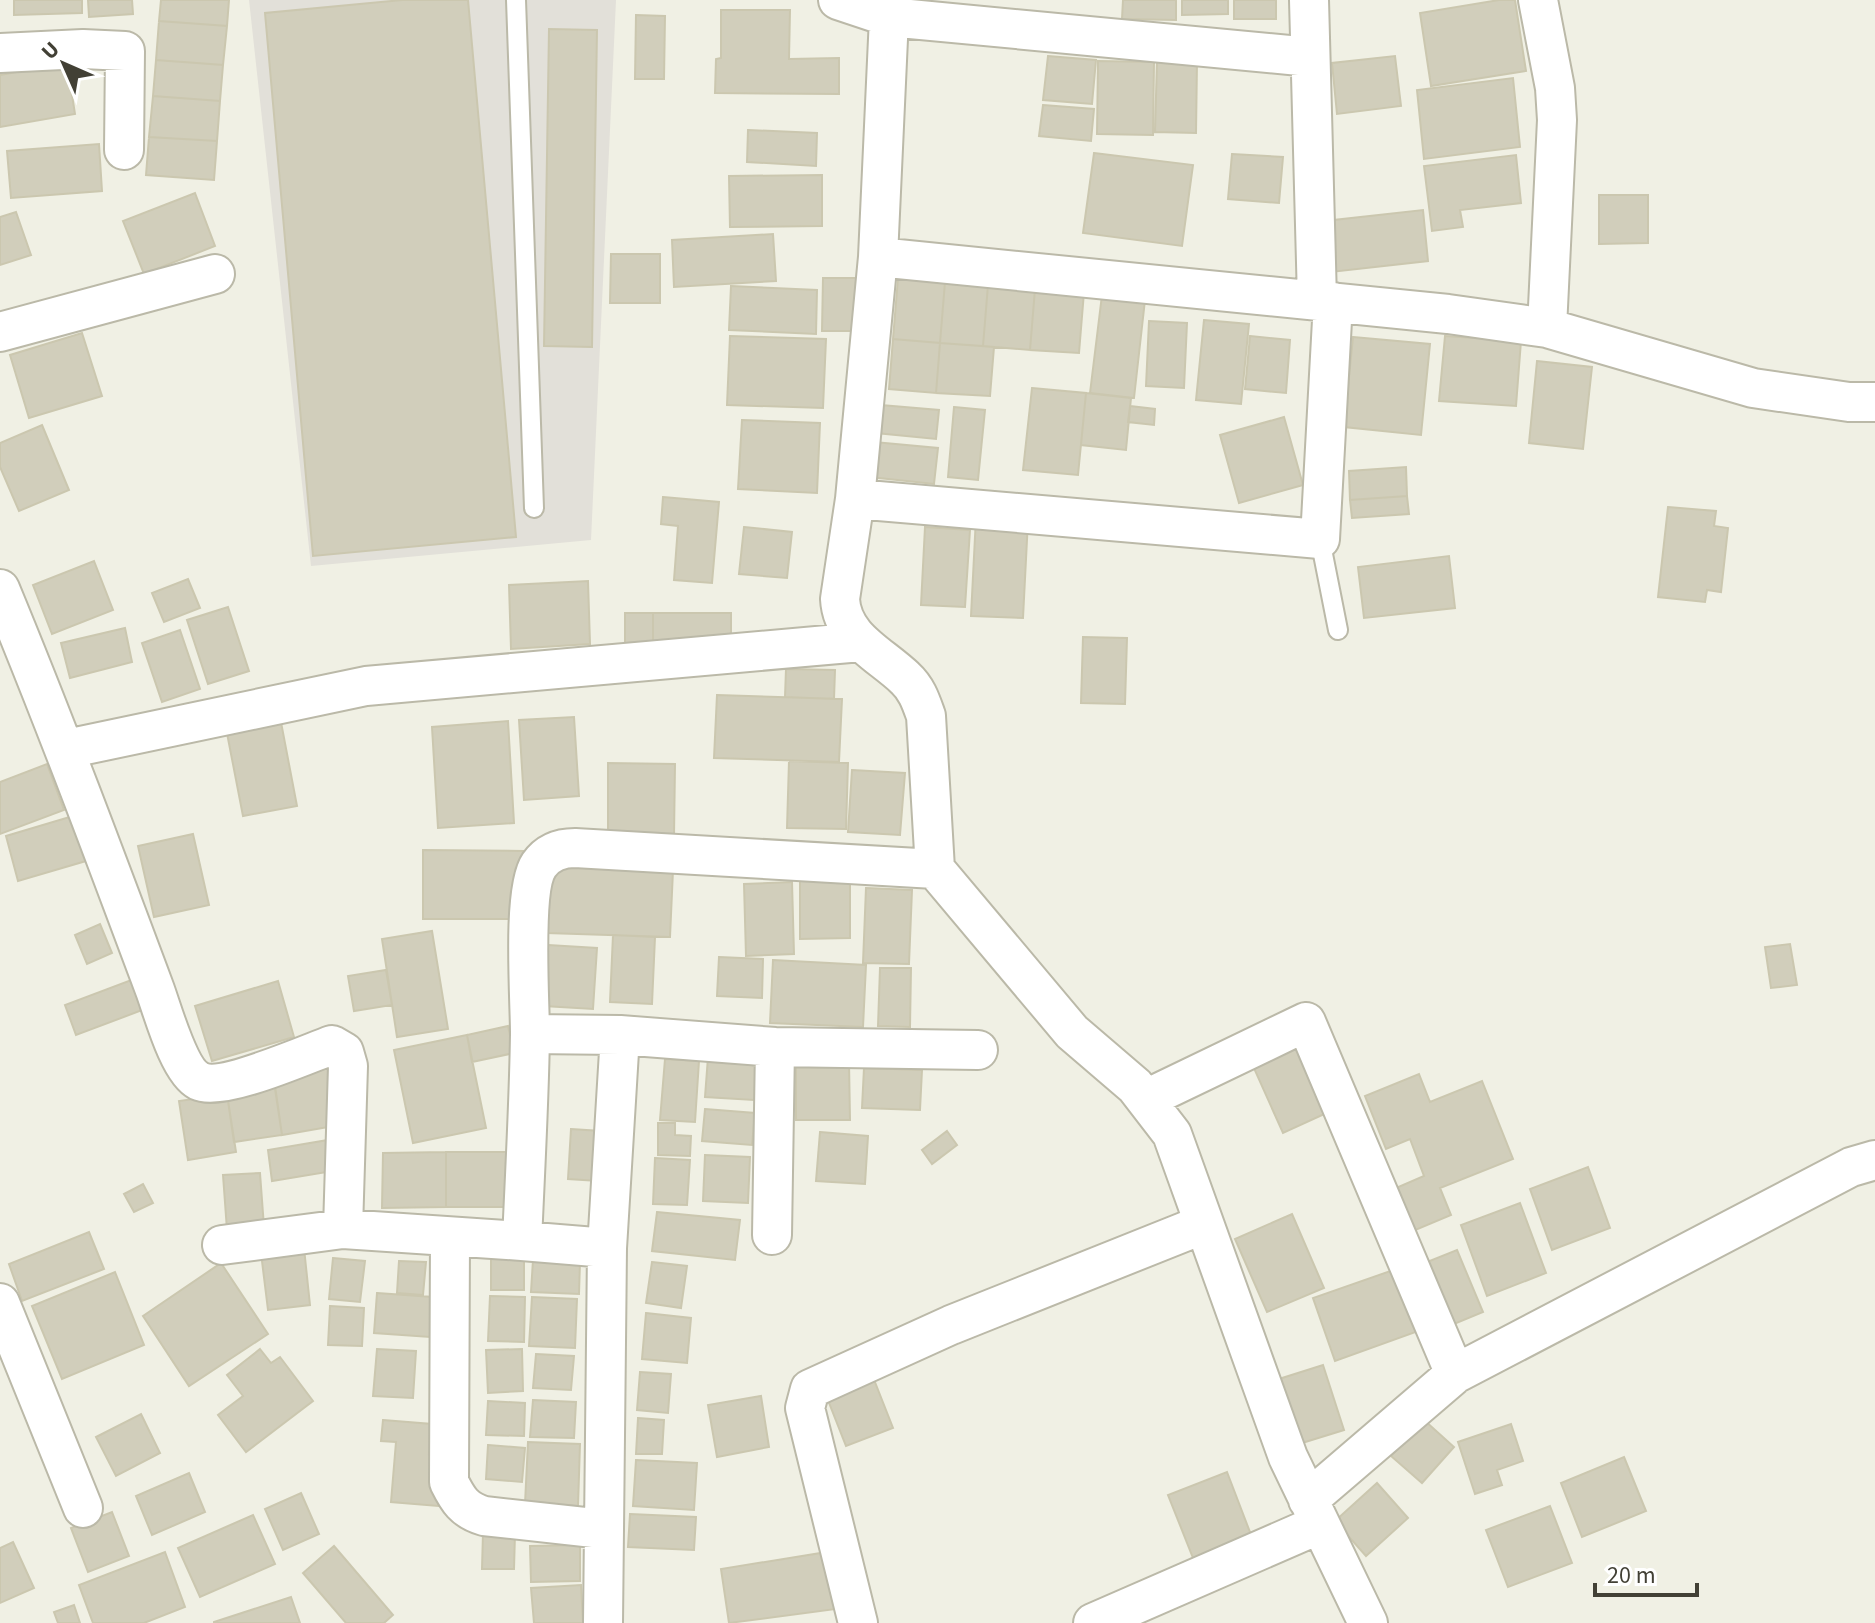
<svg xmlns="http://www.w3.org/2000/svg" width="1875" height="1623" font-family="'Source Sans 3',sans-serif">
<rect width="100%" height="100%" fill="#f0f0e4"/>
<path fill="#e2e0d9" d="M249 0H616L591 540 311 566Z"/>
<path fill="#d1cebb" stroke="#cbc7af" stroke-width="2" d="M14 0H82V13L14 15Z
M88 0H132L133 14 89 17Z
M161 0H229L227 26 159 21Z
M402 0H468L516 537 313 556 265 13Z
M1123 0H1176V20L1122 19Z
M1182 0H1228V14L1182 15Z
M1234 0H1276V19H1234Z
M1499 0H1515L1526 71 1431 86 1420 13Z
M721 10H790L789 59 839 58V94L715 93 716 59 721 58Z
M636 15 665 16 664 79H635Z
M159 21 227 26 223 65 156 60Z
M549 29 597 30 592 347 544 346Z
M1048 56 1096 60 1092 104 1043 100Z
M1395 56 1401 106 1337 114 1332 63Z
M156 60 223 65 220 101 153 96Z
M1157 60 1197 61 1196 133 1155 132Z
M1098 61 1154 62 1153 135 1097 134Z
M67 63 75 114 0 127V75Z
M1513 78 1520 147 1424 159 1417 90Z
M153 96 220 101 217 141 149 137Z
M1043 105 1094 109 1091 141 1039 136Z
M748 130 817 133 816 166 747 162Z
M149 137 217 141 214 180 146 175Z
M99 144 102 191 11 198 7 151Z
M1094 153 1193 165 1182 246 1083 233Z
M1232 154 1283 157 1279 203 1228 199Z
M1516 155 1521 203 1460 210 1463 227 1432 231 1424 166Z
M822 175V226L730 227 729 176Z
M195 193 215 246 144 274 123 221Z
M1599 195H1648V243L1599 244Z
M1423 210 1428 261 1331 272 1325 221Z
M16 212 31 255 0 265V217Z
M773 234 776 281 674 287 672 240Z
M611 254H660V303H610Z
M823 278H861L860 331H822Z
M898 278 945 282 940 343 893 339Z
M945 282 988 285 983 346 940 343Z
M988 285 1035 289 1030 350 983 346Z
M731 286 817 290 816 334 729 330Z
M1035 289 1084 292 1079 353 1030 350Z
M1102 295 1145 300 1134 398 1090 393Z
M1204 320 1249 324 1241 404 1196 400Z
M1149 321 1187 323 1184 388 1146 386Z
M82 333 102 396 29 418 10 355Z
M730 336 826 339 823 408 727 405Z
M1250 336 1290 340 1286 393 1245 389Z
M1445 336 1521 341 1516 406 1439 401Z
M1353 337 1430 344 1421 435 1344 427Z
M893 339 940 343 936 393 889 389Z
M940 343 994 347 990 396 936 393Z
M1537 361 1592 367 1583 449 1529 443Z
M1032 388 1086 393 1078 475 1023 470Z
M1086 393 1131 398 1126 450 1081 445Z
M869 404 939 410 936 439 866 432Z
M1130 406 1155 409 1154 425 1128 422Z
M954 407 985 410 978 480 948 477Z
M1284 417 1303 485 1239 503 1220 435Z
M742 420 820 423 817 493 738 489Z
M42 425 69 490 19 511 0 467V443Z
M874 442 938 448 934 484 870 477Z
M1406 467 1407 496 1350 500 1349 471Z
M1407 496 1409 514 1352 518 1350 500Z
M663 497 719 502 712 583 674 580 678 526 661 524Z
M1668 507 1716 511 1714 526 1728 528 1721 592 1707 590 1705 602 1658 597Z
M976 517 1028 520 1023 618 971 616Z
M744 527 792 532 787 578 739 574Z
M925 527 970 530 965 607 921 605Z
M1449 556 1455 608 1364 618 1358 567Z
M94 561 113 610 52 634 33 585Z
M188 579 200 608 164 622 152 593Z
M588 581 590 644 511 649 509 585Z
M228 607 249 671 208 684 187 620Z
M625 613H653V650L625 651Z
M653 613H731V650H653Z
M125 628 132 662 70 678 61 643Z
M180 630 200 689 162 702 142 643Z
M1083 637 1127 638 1125 704 1081 703Z
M786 669 835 670 834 699 785 697Z
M717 695 842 699 839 762 714 758Z
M280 717 297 806 243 816 226 728Z
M574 717 579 796 524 800 519 720Z
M508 721 514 823 438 828 432 727Z
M789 761 848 763 846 829 787 828Z
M608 763 675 764 674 836H608Z
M47 764 64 810 0 834V782Z
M852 770 905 773 900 835 848 832Z
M73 816 86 861 18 881 6 836Z
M193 834 209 905 154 917 138 846Z
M423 850 523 851 522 919H423Z
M550 865 673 870 670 937 547 933Z
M850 877V938L800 939V878Z
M792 882 794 954 746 956 744 884Z
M866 888 912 890 909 964 863 963Z
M100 924 112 953 87 964 75 935Z
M432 931 448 1029 397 1037 382 939Z
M613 935 655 937 652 1004 610 1002Z
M1790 944 1797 985 1771 988 1765 947Z
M548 945 597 948 593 1009 544 1006Z
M719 957 763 959 762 998 717 996Z
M773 960 866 965 863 1027 770 1023Z
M880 968H911L910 1027 878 1026Z
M386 970 392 1005 354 1011 348 976Z
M134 979 145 1009 76 1035 65 1005Z
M278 981 294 1037 212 1061 195 1006Z
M508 1026 514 1053 472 1062 467 1035Z
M467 1035 486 1128 413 1143 394 1050Z
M1297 1036 1331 1111 1283 1133 1249 1057Z
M708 1057 756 1060 754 1100 705 1097Z
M665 1059 699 1061 695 1122 660 1120Z
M849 1062 850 1120H796V1066Z
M331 1065 340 1125 282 1135 273 1075Z
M864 1068 922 1070 920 1110 862 1108Z
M1419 1074 1430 1102 1482 1081 1513 1159 1440 1188 1451 1215 1413 1231 1396 1188 1424 1176 1410 1139 1386 1149 1365 1096Z
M275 1086 282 1135 234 1142 227 1094Z
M227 1094 236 1152 188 1160 179 1101Z
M705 1109 755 1113 752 1145 702 1141Z
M658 1123H675V1135L691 1136 690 1156 658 1155Z
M571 1129 601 1131 598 1181 568 1179Z
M947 1131 957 1145 932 1164 922 1150Z
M820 1132 868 1136 865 1184 816 1181Z
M328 1140 333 1171 272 1181 268 1150Z
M446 1152H518V1207H446Z
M446 1152V1207L382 1208 383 1153Z
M705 1155 750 1157 748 1203 703 1201Z
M655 1158 690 1160 687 1205 653 1204Z
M1588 1167 1610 1228 1552 1250 1530 1189Z
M260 1173 264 1227 227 1230 223 1175Z
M143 1184 153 1203 134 1212 124 1194Z
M1520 1203 1546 1273 1487 1296 1461 1225Z
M657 1212 740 1220 735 1260 652 1251Z
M1292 1214 1324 1288 1267 1312 1235 1239Z
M89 1232 104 1269 22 1301 9 1264Z
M304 1248 310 1305 268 1310 261 1253Z
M1457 1250 1483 1312 1442 1329 1417 1266Z
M333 1258 365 1261 360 1302 329 1299Z
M491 1258H524V1290H491Z
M533 1260 580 1262 579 1294 531 1292Z
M399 1261 426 1262 423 1295 397 1293Z
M652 1262 687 1266 681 1308 646 1303Z
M221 1263 268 1334 189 1386 143 1316Z
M1402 1267 1424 1329 1335 1361 1313 1298Z
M115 1272 144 1345 62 1379 32 1306Z
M377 1293 433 1297 430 1337 374 1333Z
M490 1296 525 1297 524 1342 488 1341Z
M532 1297 577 1299 575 1348 529 1346Z
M330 1306 364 1308 362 1346 328 1345Z
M646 1313 691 1318 687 1363 642 1359Z
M260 1349 271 1363 280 1357 313 1401 246 1452 218 1415 243 1396 227 1375Z
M377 1349 416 1351 413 1398 373 1396Z
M522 1349 523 1391 488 1393 486 1350Z
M536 1354 574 1356 571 1390 533 1388Z
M1323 1365 1344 1430 1299 1444 1279 1379Z
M640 1372 671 1374 668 1413 637 1410Z
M871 1372 893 1428 846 1446 824 1390Z
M761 1396 769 1447 717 1457 708 1405Z
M533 1400 576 1402 574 1438 530 1437Z
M488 1401 525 1403 524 1436 486 1435Z
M141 1414 160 1453 116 1476 96 1437Z
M638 1418 664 1420 662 1454H636Z
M383 1420 432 1424 429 1454 442 1455 438 1506 391 1502 396 1442 381 1441Z
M1424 1420 1454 1447 1422 1483 1391 1456Z
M1511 1424 1523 1461 1497 1470 1502 1485 1475 1494 1458 1442Z
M528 1442 580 1444 578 1506 525 1504Z
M488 1445 525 1448 522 1482 486 1479Z
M1624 1457 1646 1511 1582 1537 1561 1483Z
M636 1460 697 1463 694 1510 633 1506Z
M1227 1472 1253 1540 1195 1563 1168 1495Z
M189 1473 205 1512 152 1535 136 1496Z
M1377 1483 1408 1518 1366 1556 1335 1521Z
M301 1493 319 1534 283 1550 265 1509Z
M1550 1506 1572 1563 1508 1587 1486 1530Z
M112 1512 129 1556 88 1572 71 1528Z
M630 1514 696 1517 694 1550 628 1547Z
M253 1515 275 1564 200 1597 178 1548Z
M483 1533H515L514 1569H482Z
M13 1542 34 1588 0 1603V1548Z
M580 1545V1581L531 1582 530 1546Z
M334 1546 393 1615 384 1623H346L303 1573Z
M165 1552 185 1607 144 1623H93L79 1585Z
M827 1552 836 1609 729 1623 721 1569Z
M581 1585 583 1623H534L531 1588Z
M291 1597 300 1623H214V1622Z
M74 1605 80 1623H58L54 1612Z"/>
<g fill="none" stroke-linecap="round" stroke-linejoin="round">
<defs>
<path id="lane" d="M516 0 534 508
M1320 539 1338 630"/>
<path id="street" d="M838 0 889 17 878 257 855 499 840 599C842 638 880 654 905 678 917 689 921 702 926 716L935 869 1072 1032 1135 1086 1172 1134 1288 1457 1368 1623
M1309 0 1317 300
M1538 0 1555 88 1557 120 1547 328
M889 17 1310 57
M0 53 83 49 125 51 124 150
M878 257 1448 314 1547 328 1753 388 1849 402H1875
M0 332 215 274
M855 499 1320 539 1333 302
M0 589C55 722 105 856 155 990 163 1012 179 1071 199 1081 222 1092 307 1054 332 1045L344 1052 348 1066 343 1229 522 1241C525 1172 529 1103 530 1034 530 1000 522 889 539 865 548 852 561 848 575 848L935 869
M66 749 366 686 861 642
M530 1034 620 1035 775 1047 978 1050
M1146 1099 1306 1022 1455 1374
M772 1235 775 1047
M450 1237 449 1482C458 1500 464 1510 484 1516L603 1529
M522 1241 607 1248
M222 1245 343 1229
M0 1303 83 1508
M1308 1500 1455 1374 1851 1167 1875 1160
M603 1623 607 1248 620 1035
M858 1623 805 1408 810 1389 951 1325 1204 1224
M1093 1623 1320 1524"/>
</defs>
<use href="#lane" stroke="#bbb9a8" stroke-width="22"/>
<use href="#street" stroke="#bbb9a8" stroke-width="42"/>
<use href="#lane" stroke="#fff" stroke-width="18"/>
<use href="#street" stroke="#fff" stroke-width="38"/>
</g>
<g transform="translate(64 64) rotate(315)" stroke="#ffffff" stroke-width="6" paint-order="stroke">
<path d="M0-6L14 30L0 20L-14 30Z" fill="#424035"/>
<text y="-12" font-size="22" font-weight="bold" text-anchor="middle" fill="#424035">U</text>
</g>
<path d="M1595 1583v12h102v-12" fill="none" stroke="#424035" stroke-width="4"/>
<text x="1607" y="1583" font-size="24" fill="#424035" stroke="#ffffff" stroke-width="6" paint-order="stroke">20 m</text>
</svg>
